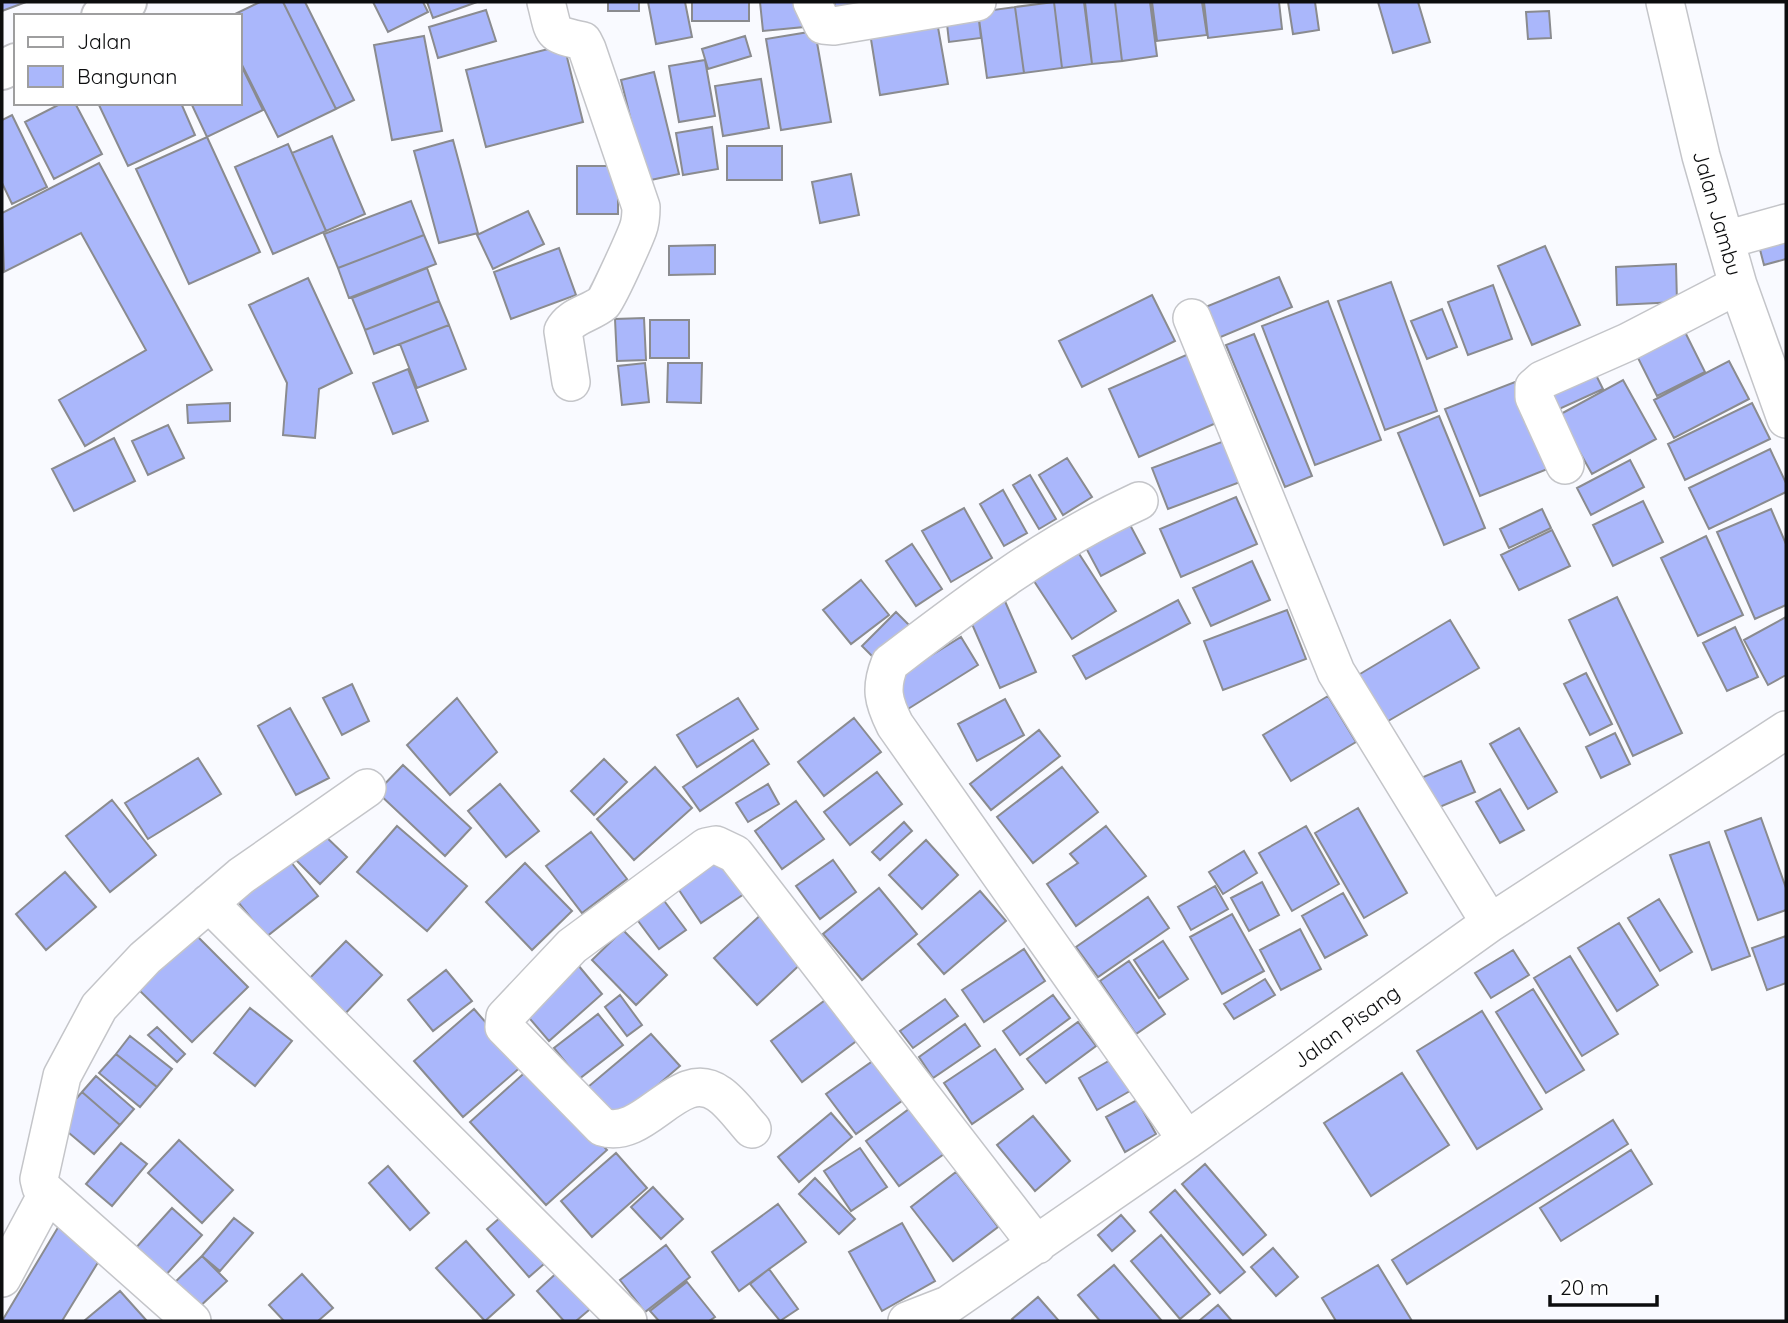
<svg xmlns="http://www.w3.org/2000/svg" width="1788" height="1323" font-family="Quicksand,sans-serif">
<rect width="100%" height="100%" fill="#f9faff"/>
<path fill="#aab7fb" stroke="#8a8b8f" stroke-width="2" d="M2 2H26L2 11Z
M260 2H283L336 109 278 137 240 61V16H231Z
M283 2H305L354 100 336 109Z
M373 2H423L428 12 388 32Z
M427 2H477L433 18Z
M608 2H639V11H608Z
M648 2H685L692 37 656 44Z
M692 2H749V21H692Z
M760 2H801L804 27 763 31Z
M834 2H874L838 18Z
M1054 2H1084L1092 64 1062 68Z
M1054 2 1062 68 1024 73 1015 7Z
M1085 2H1115L1122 61 1092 64Z
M1115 2H1150L1157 56 1122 61Z
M1152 2H1202L1207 35 1157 41Z
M1204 2H1279L1282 29 1208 38Z
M1288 2H1315L1319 30 1293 34Z
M1378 2H1418L1430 42 1393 53Z
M1015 7 1024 73 987 78 978 12Z
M486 10 496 41 438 58 429 27Z
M1549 11 1551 38 1528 39 1526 12Z
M978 12 981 38 949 42 946 15Z
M936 16 948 84 880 95 869 27Z
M815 31 831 122 781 130 766 39Z
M424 36 442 131 392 140 374 45Z
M745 36 751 56 708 69 702 49Z
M564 45 583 122 486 147 466 70Z
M705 60 715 116 679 122 669 66Z
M240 63 263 110 207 137 191 103H240Z
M654 72 679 174 646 181 621 80Z
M761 79 769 128 723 136 715 86Z
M62 103H75L102 154 54 179 25 122Z
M98 103H181L195 135 128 166Z
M12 115 47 187 12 204 2 183V120Z
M712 127 718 169 683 175 676 133Z
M332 136 365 214 326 231 292 153Z
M207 137 260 252 189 284 136 169Z
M453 140 478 233 439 243 414 151Z
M288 144 326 231 273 254 235 167Z
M727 146H782V180H727Z
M99 163 212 370 85 446 59 400 146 350 81 233 4 272 2 213Z
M577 166H618V214H577Z
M851 174 859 215 820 223 812 182Z
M411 201 424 235 338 268 324 234Z
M528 211 544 244 493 269 477 235Z
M424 235 436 264 349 298 338 268Z
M1786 236V259L1764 265 1757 238Z
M715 245V274L669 275V246Z
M1545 246 1580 325 1532 345 1498 266Z
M559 248 576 295 511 319 494 272Z
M1676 264 1677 302 1617 305 1616 267Z
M427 268 439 301 365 330 352 298Z
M1279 277 1292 307 1216 339 1203 308Z
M308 278 352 373 319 389 315 438 283 435 287 383 249 305Z
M1391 282 1437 411 1385 430 1338 301Z
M1493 285 1512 339 1468 355 1448 302Z
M1152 295 1175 341 1082 387 1059 341Z
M439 301 449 325 374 354 365 330Z
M1328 301 1381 440 1315 465 1262 326Z
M1442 309 1457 347 1427 359 1411 321Z
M644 318 646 360 617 361 615 319Z
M650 320H689V358H650Z
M1680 322 1705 372 1657 396 1632 346Z
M449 325 466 369 417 388 400 344Z
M1254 334 1312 476 1285 487 1226 345Z
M1193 352 1223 420 1139 457 1109 389Z
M1729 361 1749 399 1674 438 1654 400Z
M645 363 649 402 622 405 618 366Z
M668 363H702L701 403 667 402Z
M1592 367 1603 389 1557 410 1547 389Z
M408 369 428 421 393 434 373 383Z
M1623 380 1656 439 1592 474 1559 415Z
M1515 382 1550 468 1480 496 1445 409Z
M230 403V421L188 423 187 405Z
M1752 403 1770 439 1685 480 1668 444Z
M1439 416 1485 528 1444 545 1398 433Z
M168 425 184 458 148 475 132 441Z
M114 438 135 481 74 511 52 469Z
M1227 440 1243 481 1168 509 1152 468Z
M1770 449 1786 483V492L1709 529 1689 488Z
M1067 458 1092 497 1063 515 1039 475Z
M1630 460 1644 487 1591 515 1577 488Z
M1030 475 1056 519 1039 529 1013 485Z
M1003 490 1027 533 1004 546 980 504Z
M1236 497 1257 544 1181 577 1160 529Z
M1643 501 1663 542 1613 566 1593 525Z
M964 508 992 558 951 582 922 531Z
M1542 509 1551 528 1509 548 1500 529Z
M1771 509 1786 544V605L1755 619 1717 532Z
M1129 523 1145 553 1101 576 1085 546Z
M1552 530 1570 566 1519 590 1501 555Z
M1706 536 1743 615 1698 636 1661 558Z
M912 544 942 589 916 606 886 561Z
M1074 546 1116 611 1072 639 1030 575Z
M1252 561 1270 600 1211 626 1193 588Z
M861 580 889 615 851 644 823 610Z
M1617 597 1682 733 1633 756 1569 620Z
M1004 599 1036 672 1000 688 968 615Z
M1178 600 1190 623 1086 679 1073 656Z
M1287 610 1306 659 1223 690 1204 641Z
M896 612 911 627 877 661 862 646Z
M1786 617V675L1768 685 1744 640Z
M1450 620 1479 668 1383 724 1355 677Z
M1735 627 1758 677 1727 691 1703 643Z
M961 637 978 665 908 709 890 681Z
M1586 673 1612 724 1590 735 1564 684Z
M352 684 369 721 342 735 323 698Z
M1328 696 1356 742 1291 781 1263 735Z
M457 698 497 752 450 795 407 745Z
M738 698 758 729 697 767 677 735Z
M1005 699 1024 735 977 761 958 724Z
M290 708 329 778 296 795 258 726Z
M854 718 881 752 824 796 798 762Z
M1519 728 1557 792 1528 809 1490 744Z
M1039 730 1060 756 991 810 970 784Z
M1615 733 1630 764 1601 778 1586 747Z
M753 740 769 764 700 811 683 787Z
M198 758 221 794 148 839 125 803Z
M604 759 627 782 594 815 571 791Z
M1461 761 1475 792 1435 809 1421 778Z
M403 765 471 828 445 856 377 792Z
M655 767 692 808 634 860 597 819Z
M1062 767 1098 812 1033 863 997 817Z
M877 772 902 804 850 845 824 812Z
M500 784 539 831 506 857 468 811Z
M768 784 779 804 748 822 736 803Z
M1500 789 1524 830 1500 843 1476 802Z
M112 800 156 855 110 892 66 836Z
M796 801 824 839 782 869 755 831Z
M1358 808 1407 893 1364 918 1315 833Z
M1761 818 1786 888V910L1758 920 1725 831Z
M904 822 912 831 880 860 872 852Z
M397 826 467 886 427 931 357 872Z
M1106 826 1146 876 1076 926 1047 884 1078 863 1070 854Z
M1306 826 1339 884 1292 911 1259 853Z
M321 832 347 857 320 884 295 859Z
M591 832 627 879 582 913 546 866Z
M926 840 958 875 922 909 889 875Z
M1709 842 1750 956 1712 970 1670 855Z
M1244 851 1257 873 1223 894 1209 872Z
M283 852 318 896 266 937 231 893Z
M716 853 744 894 701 923 673 881Z
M833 860 856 892 820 919 796 886Z
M525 863 572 911 532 950 486 902Z
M65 872 96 907 46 950 16 914Z
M1262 882 1279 915 1249 931 1231 898Z
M1215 886 1228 909 1191 930 1178 907Z
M879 888 917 934 862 980 823 934Z
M656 890 686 930 659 949 630 910Z
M980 891 1006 921 944 974 918 944Z
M1343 893 1367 935 1325 958 1302 916Z
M1148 897 1169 928 1098 977 1076 947Z
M1659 899 1692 952 1660 971 1628 918Z
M765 911 808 957 757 1005 714 958Z
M1232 914 1264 971 1222 994 1190 937Z
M1619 923 1658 985 1617 1011 1578 948Z
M1300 929 1321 969 1281 990 1260 950Z
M623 930 667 975 636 1005 592 960Z
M192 931 248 987 192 1042 136 987Z
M1786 936V983L1767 990 1752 948Z
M346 941 382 975 342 1017 306 982Z
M1163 941 1188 979 1159 998 1134 960Z
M1024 949 1045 981 984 1022 962 990Z
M1513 950 1529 975 1491 998 1475 973Z
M1570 956 1618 1034 1582 1056 1534 978Z
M1129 961 1165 1014 1136 1034 1100 981Z
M578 965 602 994 549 1041 525 1013Z
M446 970 472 1001 433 1031 408 1000Z
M1265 979 1275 995 1234 1019 1224 1004Z
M1533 989 1584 1070 1546 1093 1496 1012Z
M620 995 642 1025 627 1036 605 1007Z
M1053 995 1070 1018 1020 1055 1003 1031Z
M828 998 859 1039 802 1082 771 1041Z
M945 999 958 1016 913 1048 900 1031Z
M250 1008 292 1041 255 1086 214 1053Z
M474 1009 523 1065 463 1117 414 1061Z
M1482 1011 1542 1109 1477 1149 1417 1051Z
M598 1014 623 1045 579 1079 554 1048Z
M1078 1022 1096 1046 1046 1083 1027 1059Z
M965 1024 980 1046 933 1078 919 1057Z
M157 1027 185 1054 177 1062 148 1035Z
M651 1034 680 1066 611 1125 582 1092Z
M130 1036 172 1069 157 1087 116 1054Z
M995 1049 1023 1089 972 1124 944 1083Z
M116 1054 157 1087 140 1107 99 1073Z
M877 1058 906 1098 856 1134 826 1094Z
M1112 1059 1130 1091 1097 1110 1079 1078Z
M531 1067 607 1150 546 1205 470 1122Z
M1402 1073 1449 1145 1371 1196 1324 1123Z
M96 1076 134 1109 120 1125 82 1092Z
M82 1092 120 1125 94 1154 56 1122Z
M1137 1100 1156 1134 1125 1152 1106 1117Z
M917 1103 951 1149 899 1186 866 1141Z
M831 1113 852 1137 799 1182 778 1157Z
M1033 1116 1070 1161 1035 1191 997 1145Z
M1613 1120 1628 1144 1407 1284 1392 1260Z
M179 1140 233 1190 202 1223 148 1173Z
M121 1143 147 1164 112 1206 86 1184Z
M860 1148 887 1187 851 1211 824 1171Z
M1631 1150 1652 1184 1561 1241 1540 1208Z
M616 1153 647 1188 592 1237 561 1201Z
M1205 1164 1266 1235 1243 1255 1182 1184Z
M388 1166 429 1213 410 1230 369 1183Z
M956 1172 998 1227 953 1261 911 1207Z
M815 1178 855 1219 839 1234 799 1194Z
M653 1187 683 1219 661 1239 631 1207Z
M1175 1190 1245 1272 1220 1293 1150 1212Z
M778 1204 806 1242 739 1291 712 1252Z
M172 1208 202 1235 164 1277 134 1250Z
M509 1210 552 1257 529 1277 487 1229Z
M1121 1215 1135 1231 1112 1251 1098 1235Z
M234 1218 253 1233 220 1271 202 1256Z
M902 1223 935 1281 882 1311 849 1252Z
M60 1224 105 1251 62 1321H2Z
M1161 1235 1210 1294 1180 1319 1131 1261Z
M466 1241 514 1295 485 1321 436 1268Z
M666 1245 690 1277 645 1312 620 1280Z
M1273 1248 1298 1277 1276 1296 1251 1267Z
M202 1256 227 1281 195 1311 171 1286Z
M1114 1265 1162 1321H1100L1078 1295Z
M1378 1265 1412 1321H1336L1322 1298Z
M562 1268 595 1305 576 1321H564L537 1291Z
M769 1269 798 1309 780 1321 750 1284Z
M302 1274 333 1308 318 1321H284L269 1305Z
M687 1282 715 1317 709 1321H659L650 1311Z
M120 1291 147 1321H84Z
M1038 1297 1059 1321H1014L1012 1319Z
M1218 1305 1232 1321H1199Z"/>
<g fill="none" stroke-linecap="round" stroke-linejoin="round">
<defs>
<path id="minor" d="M546 2C555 36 549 33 583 41L587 49 641 207C641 215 641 221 638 229 634 240 608 298 603 303 590 314 571 315 563 331L571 382
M812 2 823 25 834 26 977 2
M1665 2 1701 156 1738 285 1786 419
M1725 240 1786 223
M1192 318 1336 672 1490 923
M1565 465 1534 397V387L1542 380 1628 342 1738 285
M1139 501C1047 543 970 602 890 663 880 688 883 701 895 725L1187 1140
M209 903 628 1321
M752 1129C742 1118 731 1102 719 1094 679 1065 646 1141 602 1127L504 1027 505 1017 572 946 706 847 716 845 735 854 1037 1245
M2 1278 47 1194
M192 1321 41 1187 39 1179 62 1076 99 1007 145 958 241 876 367 788
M907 1321 948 1305 1187 1140 1490 923 1786 730"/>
<path id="tertiary" d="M101 16 127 2
M2 70 16 63"/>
</defs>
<use href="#minor" stroke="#c4c5c9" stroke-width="40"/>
<use href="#tertiary" stroke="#c4c5c9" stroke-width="42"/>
<use href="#minor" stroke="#fff" stroke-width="37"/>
<use href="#tertiary" stroke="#fff" stroke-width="38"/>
</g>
<g text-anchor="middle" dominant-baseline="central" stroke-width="7" stroke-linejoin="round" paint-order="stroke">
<g font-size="21" fill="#0c0d0e" stroke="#fff">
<text transform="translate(1718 213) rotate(74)">Jalan Jambu</text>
<text transform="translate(1346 1026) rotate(-36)">Jalan Pisang</text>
</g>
</g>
<rect width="1788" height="1323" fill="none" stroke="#0c0d0e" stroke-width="7"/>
<rect x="14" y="14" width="228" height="91" fill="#ffffff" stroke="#9e9e9f" stroke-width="2"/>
<rect x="28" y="37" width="35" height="10" fill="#ffffff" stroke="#9e9e9f" stroke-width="2"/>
<text x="77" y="49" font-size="21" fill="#0c0d0e">Jalan</text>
<rect x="28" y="66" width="35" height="21" fill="#aab7fb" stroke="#9e9e9f" stroke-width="2"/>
<text x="77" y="84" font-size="21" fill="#0c0d0e">Bangunan</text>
<path d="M1550 1295v10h107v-10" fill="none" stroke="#0c0d0e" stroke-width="3.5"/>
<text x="1560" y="1295" font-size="21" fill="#0c0d0e" stroke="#ffffff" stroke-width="5" paint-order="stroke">20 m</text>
</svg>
